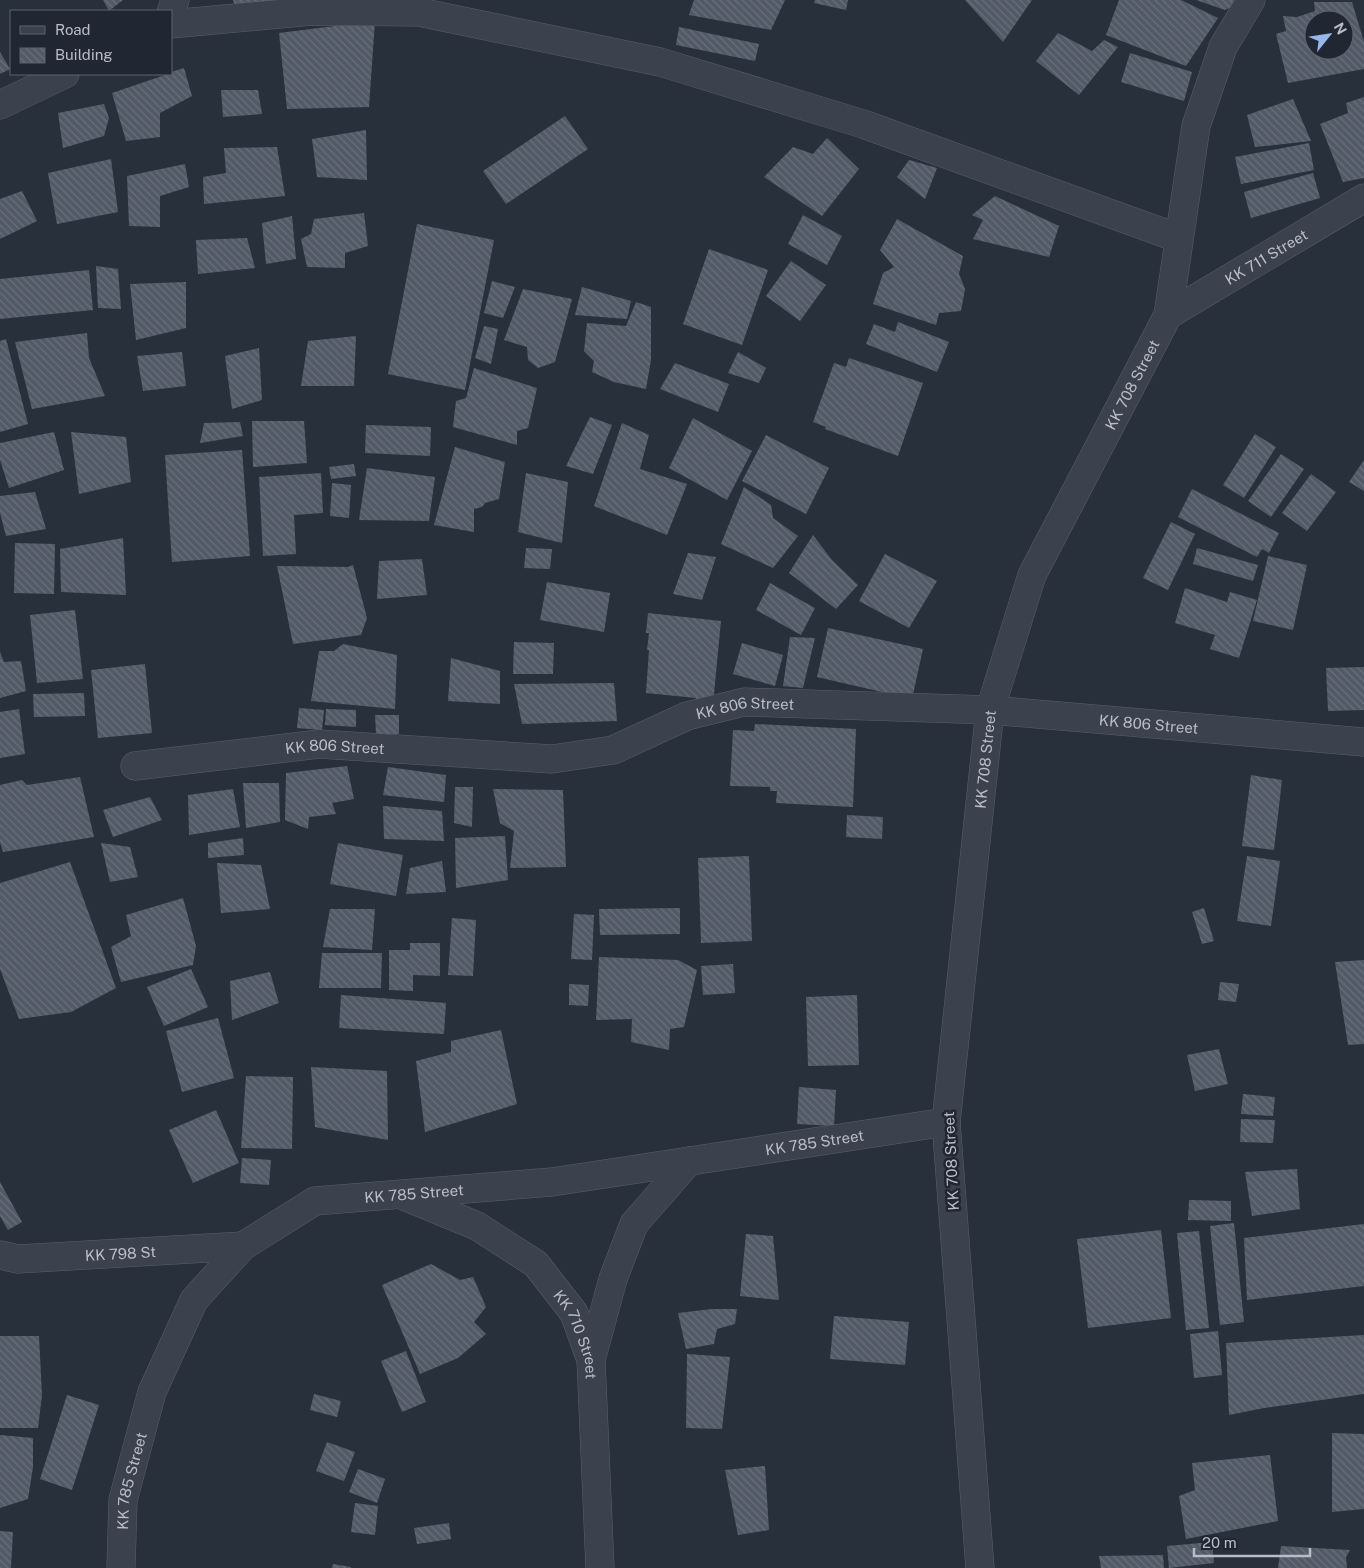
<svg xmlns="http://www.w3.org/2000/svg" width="1364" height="1568" font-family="'Public Sans',sans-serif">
<defs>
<pattern id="building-back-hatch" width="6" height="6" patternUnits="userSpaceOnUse" patternTransform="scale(1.25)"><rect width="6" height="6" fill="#525a67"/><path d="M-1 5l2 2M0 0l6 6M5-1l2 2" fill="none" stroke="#69707b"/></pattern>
</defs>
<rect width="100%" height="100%" fill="#28303c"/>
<path fill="url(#building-back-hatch)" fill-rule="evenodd" d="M103 0H123L109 11Z
M233 0H287L237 12Z
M694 0H785L771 30 689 15Z
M815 0H848L846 10 814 3Z
M965 0H1032L1003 42Z
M1119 0H1181L1218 18 1186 66 1106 35Z
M1196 0H1243V2L1225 10Z
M1314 2H1352L1364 42V69L1288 83 1276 34 1286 31 1283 16 1297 17 1315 11ZM1314 20H1344V50H1314Z
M375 21 369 107 287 109 279 33Z
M679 27 759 44 755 61 676 45Z
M1058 33 1092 51 1104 40 1118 47 1079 95 1036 61Z
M0 52 10 69 0 74Z
M1130 53 1192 72 1184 101 1121 82Z
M184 68 192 96 160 113V137L126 141 112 93 168 74H171V72Z
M221 90H258L262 114 223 117Z
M1364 97V178L1343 182 1320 124 1348 113 1346 103Z
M1293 99 1311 141 1255 147 1247 115Z
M104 104 109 118 104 136 63 148 58 113Z
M565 116 588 149 506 204 483 171Z
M366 130 367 180 317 177 312 139Z
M827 138 859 169 822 216 764 177 793 147 813 154Z
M1309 143 1314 170 1241 184 1235 157Z
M277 147 285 196 204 204 203 177 226 173 224 148Z
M111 159 118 212 57 224 48 173Z
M909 160 937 168 925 199 897 177Z
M185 164 189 187 160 196V227L129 226 127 176Z
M1313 173 1320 198 1251 218 1244 192Z
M22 191 37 221 0 239V199Z
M995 196 1059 226 1049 257 973 239 983 220 972 215Z
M364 213 368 246 345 253V268L307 267 301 239 311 234 314 219Z
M803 215 842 236 827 265 788 244Z
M292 216 296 259 266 264 262 223Z
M897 219 963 256 959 274 965 289 961 311 939 313 936 325 873 304 883 273 894 267 880 250Z
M417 224 494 240 465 390 388 374Z
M247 238 255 268 198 274 196 240Z
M709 249 768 270 742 345 683 324Z
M791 261 826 285 800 321 766 296Z
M96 266 118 269 121 309 98 308Z
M89 270 93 310 0 319V279Z
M492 281 515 287 503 318 484 313Z
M186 282V328L136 340 130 284Z
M582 287 631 301 627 319 575 315Z
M523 289 572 299 555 362 538 368 528 360 527 347 504 340Z
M636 302 651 307V360L646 389 614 382 592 372 594 361 584 351 587 323 626 326Z
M898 322 949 342 937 372 866 344 874 324 895 332Z
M484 326 498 329 491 364 475 358Z
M87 333 89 358 105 396 32 409 15 342Z
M356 336 354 386H301L308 341Z
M6 339 28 424 0 432V341Z
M259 348 262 400 232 409 225 356Z
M182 352 186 386 143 391 137 356Z
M738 352 766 368 759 383 728 373Z
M849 358 923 383 898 456 825 429 826 427 813 422 834 363 846 367Z
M675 363 729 384 718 412 660 389Z
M474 368 537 388 528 428 517 431V445L453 427 456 401 466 398Z
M590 417 612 425 593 474 566 466Z
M693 418 752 451 727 500 669 468Z
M252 421H304L307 463 253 467Z
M240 422 243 436 200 443 204 423Z
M622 423 649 435 640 469 687 484 667 535 594 506Z
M366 425 431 427 430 456 365 453Z
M54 432 64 470 9 488 0 460V443Z
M71 432 126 437 131 482 79 494Z
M1255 434 1276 447 1244 498 1223 485Z
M766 435 829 468 806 514 742 481Z
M455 447 505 462 499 499 485 503 482 507 474 509V532L434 525Z
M242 450 250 556 172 562 165 455Z
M1281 454 1304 469 1271 517 1248 501Z
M1364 460V491L1349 482Z
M354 464 356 476 331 479 329 467Z
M367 468 435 477 429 521 359 520Z
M321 473 323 513 294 515 296 554 263 556 259 477Z
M526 473 568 482 562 543 518 532Z
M1311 474 1336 492 1307 531 1282 513Z
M332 483 351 485 349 518 330 516Z
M744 487 771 505 773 518 798 536 773 568 721 544Z
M1192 489 1279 533 1269 553 1262 549 1257 557 1178 517Z
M35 492 46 529 6 536 0 513V496Z
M1171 522 1195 534 1168 590 1143 578Z
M813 535 832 560 858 585 836 609 789 573Z
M123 538 126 595 61 592 60 549Z
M15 543 55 544 54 594 14 593Z
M526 548 552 549 550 569 524 568Z
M1197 548 1258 565 1253 581 1193 564Z
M688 553 716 557 702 600 673 594Z
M885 554 937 581 909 628 859 601Z
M1268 556 1307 565 1293 630 1253 621Z
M422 559 427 595 377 599 379 561Z
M353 565 367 618 361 635 293 644 277 566 348 567Z
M547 582 610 593 604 632 540 620Z
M770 583 815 608 801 635 756 610Z
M1185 588 1227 602 1230 592 1257 600 1239 658 1210 649 1215 635 1175 623Z
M75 610 83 679 37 683 30 615Z
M648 613 721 621 713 704 696 702V698L646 693 649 650H647L649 633H646Z
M828 628 923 649 912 699 817 677Z
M790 637 815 638 803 688 783 686Z
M514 642 554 643 553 674H513Z
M742 643 783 655 775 686 733 674Z
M343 644 397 655 395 709 311 701 319 651H334Z
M0 652 4 662 21 661 26 691 0 698Z
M451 658 500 671V704L448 701Z
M145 664 152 733 98 738 91 670Z
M1364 667V710L1328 711 1326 668Z
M614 683 617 721 522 724 514 684Z
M84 693 85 716 34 717 33 694Z
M299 708 324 710 322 730 297 728Z
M19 709 25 754 0 758V712Z
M326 709 356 710V727L325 725Z
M375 715H399V734H376Z
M755 724 856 729 853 807 776 803 777 791H770V787L730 786 733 730 754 731Z
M347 766 354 799 332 803 336 814 309 817 308 829 285 820 286 773Z
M388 767 446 775 444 802 383 795Z
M1251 775 1282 780 1274 850 1242 846Z
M80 777 94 837 3 852 0 842V785L22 780 27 785Z
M243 783H279L280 822 246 828Z
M455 787H473L472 827 454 823Z
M233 789 240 827 189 835 188 795Z
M493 789 563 790 566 867 510 868 514 831 500 823Z
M150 797 162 820 113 837 103 810Z
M383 806 442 811 444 841 384 839Z
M847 815 883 817 882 839 846 837Z
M505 836 508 880 456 888 455 838Z
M243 838 244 855 208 858V843Z
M101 843 130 847 138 877 110 882Z
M338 843 403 855 396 896 330 884Z
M749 856 752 941 701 943 698 858Z
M1247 856 1280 861 1271 926 1237 921Z
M442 861 446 892 406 894 410 868Z
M70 862 116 988 71 1012 19 1019 0 969V883Z
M217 863 261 865 270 909 221 913Z
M183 898 196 946 193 965 121 982 111 947 131 936 126 915Z
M680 908V934L600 935 599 909Z
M1204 908 1214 941 1202 944 1192 912Z
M330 909H375L372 950 323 947Z
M574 914 594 915 592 960 571 959Z
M452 918 476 920 473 976 448 975Z
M410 943H440V976L413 975V991L389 990V950H410Z
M322 953H382L381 988H319Z
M599 957 678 960 697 970 684 1027 670 1029 669 1050 631 1042 632 1019 596 1020Z
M1364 960V1044L1348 1045 1335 962Z
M733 964 735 993 703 995 701 966Z
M191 969 208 1007 164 1026 147 987Z
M270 972 279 1003 232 1020 230 981Z
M1220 982 1239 984 1236 1002 1218 1000Z
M569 984 589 985 588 1006 569 1005Z
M341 995 446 1003 444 1034 339 1028Z
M857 995 859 1065 808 1066 806 997Z
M218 1018 234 1078 182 1092 166 1031Z
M501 1030 517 1104 425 1132 416 1061 451 1052V1041Z
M1219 1049 1228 1084 1195 1091 1187 1055Z
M311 1067 387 1071 388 1140 315 1127Z
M246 1076 293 1077 292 1149 241 1148Z
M799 1087 836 1090 834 1126 797 1124Z
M1243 1094 1275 1097 1273 1116 1241 1114Z
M216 1110 239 1163 193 1183 169 1130Z
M1241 1119 1275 1120 1273 1143 1240 1142Z
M242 1158 271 1160 269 1185 240 1183Z
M1297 1169 1300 1209 1252 1216 1245 1172Z
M0 1182 22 1222 8 1230 0 1216Z
M1189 1200 1231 1201V1221L1188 1220Z
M1234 1223 1244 1322 1220 1325 1210 1226Z
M1364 1224V1286L1247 1300 1244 1238Z
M1161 1230 1171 1318 1088 1328 1077 1239Z
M1199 1231 1209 1328 1186 1330 1177 1233Z
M746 1234 773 1236 779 1300 740 1296Z
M431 1264 460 1280 473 1277 486 1307 474 1322 486 1334 458 1358 420 1374 382 1285Z
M712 1309H737L735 1324 717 1329 714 1344 686 1349 678 1313Z
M834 1316 909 1322 905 1365 830 1359Z
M1218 1331 1222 1375 1194 1378 1190 1334Z
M1364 1335V1394L1264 1408 1229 1415 1226 1343Z
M0 1336H39L42 1395 38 1428H0Z
M406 1351 426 1402 402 1412 381 1361Z
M687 1354 730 1357 722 1429 686 1428Z
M314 1394 341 1401 337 1417 310 1410Z
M67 1395 99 1405 72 1490 40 1479Z
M1332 1433 1364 1434V1509L1332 1512Z
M0 1435 33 1438V1467L28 1499 0 1508Z
M327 1442 355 1452 344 1481 316 1471Z
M1270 1455 1278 1521 1186 1539 1179 1496 1195 1490 1192 1463Z
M765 1466 769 1530 738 1535 725 1470Z
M358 1469 385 1479 377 1503 349 1492Z
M355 1503 378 1506 375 1535 351 1532Z
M449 1523 451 1539 417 1544 414 1528Z
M0 1531 13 1532 11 1568H0Z
M1212 1542 1214 1563 1169 1568 1167 1546Z
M1281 1546 1350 1550 1346 1557 1347 1568H1278Z
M1163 1555 1164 1568H1101L1099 1556Z
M333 1564 351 1567V1568H332Z"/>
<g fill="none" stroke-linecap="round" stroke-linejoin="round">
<defs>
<g id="minor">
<path d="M171 13 175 0"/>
<path d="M171 24 312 11 419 12 660 62 863 124 1178 238"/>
<path d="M0 105 65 74"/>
<path id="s1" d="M1168 315 1364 198"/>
<path id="s2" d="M135 766 319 744 552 759 613 750 687 716 744 702 990 710 1364 742"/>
<path id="s3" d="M404 1196 477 1226 536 1264 574 1313 591 1360 600 1568"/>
<path id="s4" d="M0 1255 18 1259 243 1246"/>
<path d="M591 1360 613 1279 634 1224 689 1161"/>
<path id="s5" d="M121 1568 123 1500 152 1392 194 1300 243 1246 315 1201 552 1182 946 1122"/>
<path id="s6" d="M980 1568 946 1122 990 710 1032 575 1168 315 1196 126 1223 47 1251 0"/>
</g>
</defs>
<use href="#minor" stroke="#5a606a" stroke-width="29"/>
<use href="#minor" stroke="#3c424d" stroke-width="28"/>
</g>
<g text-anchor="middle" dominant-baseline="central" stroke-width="5" stroke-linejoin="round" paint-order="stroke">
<g font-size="15" fill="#b8bdc7" stroke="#212732">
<text stroke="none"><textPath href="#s1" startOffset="114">KK 711 Street</textPath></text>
<text stroke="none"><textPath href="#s6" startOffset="1218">KK 708 Street</textPath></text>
<text stroke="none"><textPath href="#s2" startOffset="621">KK 806 Street</textPath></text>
<text stroke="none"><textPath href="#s2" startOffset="1026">KK 806 Street</textPath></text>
<text stroke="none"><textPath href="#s2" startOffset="201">KK 806 Street</textPath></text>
<text stroke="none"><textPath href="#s6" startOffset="812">KK 708 Street</textPath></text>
<text stroke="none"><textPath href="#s5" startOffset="942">KK 785 Street</textPath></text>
<text transform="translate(951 1161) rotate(-93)">KK 708 Street</text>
<text stroke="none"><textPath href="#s5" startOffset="538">KK 785 Street</textPath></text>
<text stroke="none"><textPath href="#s4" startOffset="121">KK 798 St</textPath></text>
<text stroke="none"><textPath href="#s3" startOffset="232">KK 710 Street</textPath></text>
<text stroke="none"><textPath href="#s5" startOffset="88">KK 785 Street</textPath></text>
</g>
</g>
<rect x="10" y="10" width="162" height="65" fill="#212732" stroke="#5d636e"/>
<rect x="20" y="26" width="25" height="8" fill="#3c424d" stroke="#5d636e"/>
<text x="55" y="35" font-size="15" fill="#b8bdc7">Road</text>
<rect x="20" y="48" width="25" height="15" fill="url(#building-back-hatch)" stroke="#5d636e"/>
<text x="55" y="60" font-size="15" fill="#b8bdc7">Building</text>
<g transform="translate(1329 35) rotate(60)"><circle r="24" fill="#212732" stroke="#5d636e"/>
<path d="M0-4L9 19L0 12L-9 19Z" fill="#99b6eb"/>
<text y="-8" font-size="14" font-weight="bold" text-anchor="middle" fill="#b8bdc7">N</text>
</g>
<path d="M1194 1548v8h116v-8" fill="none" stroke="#b8bdc7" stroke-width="2.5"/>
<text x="1202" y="1548" font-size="15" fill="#b8bdc7" stroke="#212732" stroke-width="4" paint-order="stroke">20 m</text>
</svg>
